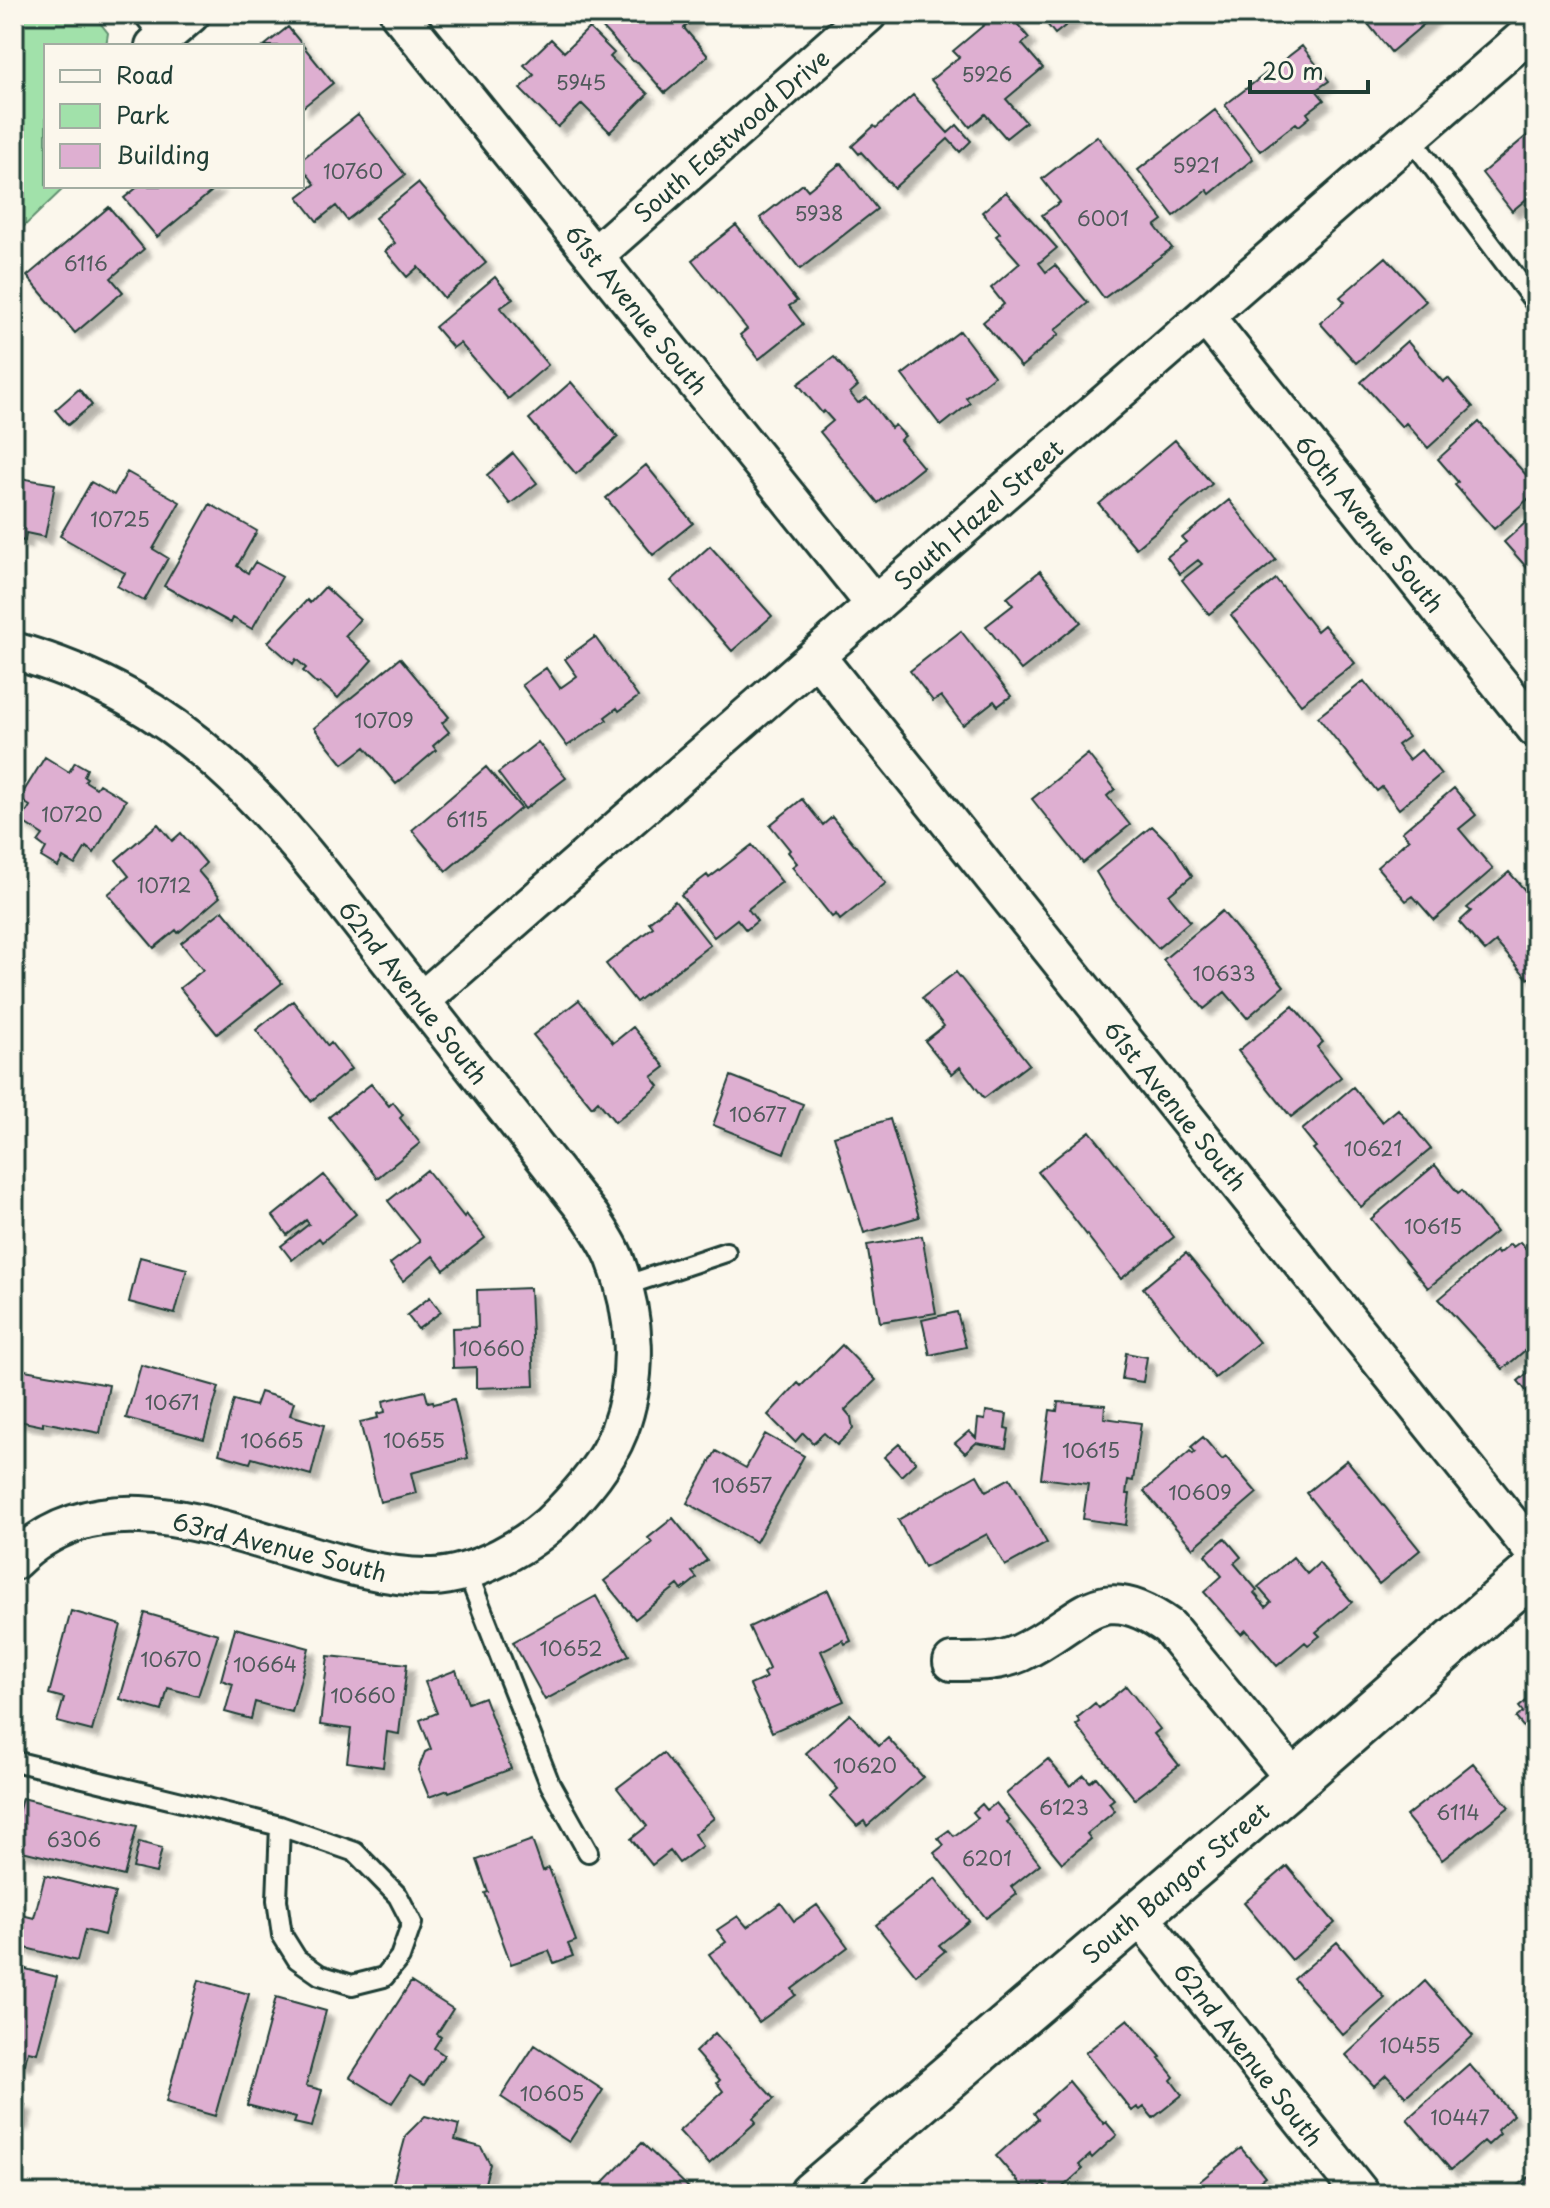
<svg xmlns="http://www.w3.org/2000/svg" width="1550" height="2208" font-family="'Playpen Sans',sans-serif">
<defs>
<filter id="shadow"><feDropShadow dx="7" dy="7" stdDeviation="2" flood-color="#0004"/></filter>
</defs>
<rect width="100%" height="100%" fill="#fbf7ec"/>
<filter id="ink" filterUnits="userSpaceOnUse"><feTurbulence type="fractalNoise" baseFrequency=".0125" numOctaves="2"/><feDisplacementMap in="SourceGraphic" scale="16" xChannelSelector="R" yChannelSelector="G"/><feConvolveMatrix kernelMatrix="1 2 1 2 8 2 1 2 1" color-interpolation-filters="sRGB"/></filter>
<g filter="url(#ink)">
<path fill="#a1e1aa" stroke="#608f6f" stroke-width="2" d="M14 14H93L108 33 106 46H46V186H66L14 236Z"/>
<path fill="#deafd1" stroke="#1f3d34" stroke-width="2" filter="url(#shadow)" d="M611 14H700L684 28 708 56 665 93 638 62 633 61 599 24Z
M997 14H1009L1029 38 1022 44 1043 68 1006 99 1026 122 1006 138 985 114 970 127 931 80 959 57 953 51Z
M1039 14H1080L1055 34Z
M1360 14H1436L1391 52Z
M288 27 333 83 302 108V46H264Z
M589 28 614 53 610 57 648 94 610 132 582 104 558 127 520 89 534 75 524 65 551 39 564 52Z
M1302 46 1329 81 1316 90 1324 100 1307 113 1310 117 1299 126 1296 123 1260 151 1225 105Z
M913 95 948 133 957 125 971 141 960 152 948 139 894 188 861 152 859 154 852 146 874 126 876 128Z
M1215 110 1253 159 1210 194 1207 190 1174 216 1138 170Z
M358 115 405 175 347 220 336 206 317 221 298 197 315 184 302 167V159Z
M1536 128V191L1512 211 1482 173Z
M1097 136 1163 220 1155 226 1172 248 1104 298 1042 215 1060 202 1042 179Z
M841 163 877 209 800 269 760 218 803 184 808 190Z
M418 183 486 263 444 298 418 267 407 277 385 251 395 243 375 218Z
M139 186H218L157 237 124 198Z
M1006 192 1057 248 1039 263 1046 272 1055 265 1088 303 1055 330 1059 334 1021 367 983 322 1004 304 991 288 1020 263 996 236 1000 233 982 212Z
M109 207 144 249 111 278 123 292 75 333 27 276Z
M736 225 797 301 789 306 803 324 759 359 740 335 747 329 692 260Z
M1386 257 1426 301 1356 363 1320 323 1345 302 1340 297Z
M495 277 513 299 500 308 548 365 508 399 460 343 453 348 435 327Z
M960 331 994 376 966 398 970 403 941 426 902 375Z
M1407 341 1443 382 1448 378 1473 407 1428 448 1406 423 1402 427 1361 382Z
M834 357 858 386 850 393 858 403 867 397 891 428 895 425 905 436 900 440 923 467 878 503 820 432 833 421 824 411 822 413 798 384Z
M571 382 618 437 576 474 529 419Z
M79 389 92 405 68 425 55 410Z
M1479 422 1536 486V492L1494 529 1455 485 1458 482 1438 459Z
M1175 440 1212 484 1136 548 1099 504Z
M513 453 537 483 510 504 487 475Z
M646 465 693 523 653 555 606 498Z
M127 472 180 502 153 549 168 558 144 601 117 586 125 573 60 536 91 482 114 495Z
M14 477 55 484 45 537 26 533 25 541 14 539Z
M1229 500 1276 560 1209 614 1182 580 1202 564 1198 560 1180 574 1167 557 1186 542 1182 538Z
M210 504 257 531 237 566 248 573 255 562 282 577 252 629 233 618 231 623 164 586Z
M1536 513V578L1504 542Z
M710 546 772 616 732 651 671 581Z
M1040 571 1081 622 1021 670 986 626 1013 605 1007 598Z
M1276 579 1317 631 1324 625 1355 663 1301 704 1231 615Z
M325 587 360 619 345 636 372 660 338 698 320 682 317 684 303 671 306 668 296 659 293 664 268 642 307 600 310 603Z
M961 631 1011 696 998 706 994 701 963 725 941 696 933 701 910 671Z
M595 637 638 697 619 711 617 708 605 717 607 720 567 746 522 685 546 668 560 688 577 676 565 659Z
M400 658 449 717 442 723 449 732 433 746 436 750 396 784 365 747 343 764 314 728Z
M1364 681 1408 737 1397 745 1409 760 1421 750 1441 774 1399 809 1382 787 1377 791 1318 717Z
M538 742 566 778 525 809 498 773Z
M1088 754 1115 789 1107 796 1130 825 1083 863 1032 799Z
M45 757 69 772 75 762 87 769 84 776 87 778 85 781 96 788 99 784 126 800 94 853 86 847 75 865 63 858 58 867 41 857 46 848 38 842 43 835 21 821 30 806 19 799Z
M486 767 521 808 446 871 412 830Z
M1454 788 1476 815 1459 829 1493 869 1434 920 1413 896 1406 901 1377 867 1409 839 1402 832Z
M802 799 823 825 832 817 886 883 840 920 836 914 832 917 792 867 797 863 788 852 790 850 770 825Z
M158 824 172 841 181 833 206 863 198 871 220 897 178 933 176 930 154 948 108 894 129 876 116 860Z
M1152 826 1174 848 1192 876 1169 895 1190 921 1158 948 1114 901 1096 872Z
M752 845 782 882 748 909 757 921 746 930 737 919 714 937 681 895 707 875 709 878Z
M1509 872 1536 903V973L1528 979 1496 942 1485 951 1459 922 1471 911 1467 908Z
M675 901 710 945 636 1002 606 964 653 927 649 922Z
M223 910 282 983 217 1034 180 988 203 970 181 943Z
M1222 911 1284 986 1247 1018 1225 992 1204 1009 1163 960Z
M956 972 1029 1064 984 1098 960 1067 952 1074 925 1041 944 1026 922 998Z
M579 1000 613 1043 633 1027 665 1067 652 1077 659 1086 615 1122 598 1101 592 1107 533 1035Z
M293 1001 328 1046 331 1043 351 1069 311 1101 256 1030Z
M1293 1006 1323 1042 1317 1047 1341 1077 1291 1117 1238 1051Z
M731 1076 803 1104 784 1153 713 1125Z
M371 1084 389 1106 393 1102 403 1115 400 1118 420 1143 377 1178 329 1117Z
M1353 1087 1382 1122 1398 1109 1431 1149 1361 1207 1313 1149 1316 1147 1302 1130Z
M890 1119 919 1217 864 1233 834 1136Z
M1090 1131 1174 1237 1121 1279 1038 1172Z
M1435 1165 1458 1193 1462 1190 1496 1232 1428 1288 1371 1219Z
M427 1170 464 1217 466 1214 485 1238 444 1270 433 1256 403 1281 390 1264 420 1241 388 1201Z
M324 1175 356 1214 322 1242 319 1238 292 1260 281 1246 309 1224 306 1220 287 1235 273 1216Z
M922 1236 936 1313 880 1322 867 1245Z
M1520 1242 1536 1260V1295L1533 1292 1529 1295 1536 1303V1341L1503 1369 1439 1299 1496 1251 1498 1254 1510 1244 1513 1247Z
M1186 1253 1259 1342 1215 1378 1143 1288Z
M140 1257 187 1269 175 1314 129 1302Z
M530 1288 534 1386 476 1388V1367L453 1368 452 1328 478 1327 477 1290Z
M430 1297 441 1312 418 1329 407 1315Z
M957 1312 966 1347 930 1355 922 1320Z
M842 1345 876 1380 845 1410 851 1417 853 1429 837 1445 824 1433 813 1443 803 1433 795 1442 768 1415 798 1383 801 1386Z
M1126 1353 1147 1357 1143 1382 1122 1379Z
M141 1365 219 1387 204 1439 126 1418Z
M1536 1366V1403L1518 1381Z
M19 1369 109 1385 100 1433 43 1422V1426L14 1420V1397Z
M425 1391 428 1402 433 1401 434 1404 454 1399 468 1458 411 1473 416 1493 380 1502 360 1422 378 1418 377 1414 385 1412 383 1401Z
M260 1392 294 1402 290 1415 324 1425 311 1475 252 1458 250 1463 219 1454 234 1400 255 1406Z
M1058 1402 1105 1405 1104 1418 1141 1423 1133 1481 1128 1480 1126 1494H1130L1126 1525 1083 1519 1088 1484 1041 1478 1050 1410 1057 1411Z
M986 1411 1007 1414 1005 1428 1009 1429 1006 1448 976 1443 965 1453 955 1443 969 1431 976 1438 978 1419 985 1420Z
M765 1434 804 1456 756 1542 687 1503 716 1451 746 1468Z
M1203 1437 1222 1460 1226 1457 1257 1493 1193 1548 1144 1491 1190 1451 1193 1454 1195 1452 1191 1447Z
M899 1444 916 1462 901 1476 884 1457Z
M1347 1460 1420 1550 1379 1584 1306 1493Z
M977 1475 986 1491 1010 1478 1047 1543 1005 1566 987 1534 924 1568 898 1520Z
M673 1518 707 1560 692 1572 697 1578 682 1590 678 1585 635 1619 604 1581 652 1543 648 1538Z
M1225 1538 1241 1557 1234 1563 1257 1590 1254 1593 1266 1607 1271 1602 1258 1587 1293 1557 1307 1574 1319 1563 1352 1602 1316 1632 1320 1636 1308 1645 1305 1642 1277 1666 1246 1630 1241 1634 1204 1592 1222 1576 1205 1555Z
M828 1590 851 1641 845 1644 843 1640 821 1651 844 1701 772 1732 750 1685 766 1678 763 1673 769 1669 749 1627Z
M596 1596 629 1655 545 1700 513 1642Z
M71 1611 121 1625 92 1731 57 1722 64 1698 49 1694Z
M145 1613 218 1634 198 1696 168 1688 162 1711 120 1699Z
M235 1628 309 1648 292 1712 255 1702 251 1719 225 1712 233 1684 221 1680Z
M328 1656 407 1664 399 1734 387 1732 383 1767 347 1762 351 1729 320 1725Z
M456 1670 468 1703 484 1697 511 1769 449 1792 448 1790 429 1797 418 1770 425 1752 431 1749 420 1720 437 1713 425 1682Z
M1126 1686 1160 1729 1154 1734 1179 1765 1135 1799 1076 1725 1080 1722 1077 1718 1095 1703 1099 1708Z
M1536 1693V1742L1516 1718 1523 1712 1519 1707Z
M850 1714 879 1746 888 1738 923 1777 867 1826 864 1821 857 1826 830 1796 838 1789 806 1753Z
M663 1753 714 1818 694 1834 702 1846 679 1863 670 1851 652 1865 631 1839 647 1826 617 1788Z
M1048 1759 1070 1786 1084 1775 1090 1782 1096 1777 1114 1799 1109 1803 1115 1811 1087 1834 1091 1839 1062 1863 1006 1794Z
M1473 1763 1509 1807 1442 1860 1406 1816Z
M22 1798 137 1826 124 1876 14 1849V1829Z
M996 1803 1010 1820 1007 1822 1040 1864 1011 1887 1017 1894 986 1918 934 1853 944 1845 938 1838 949 1830 954 1836 978 1818 973 1812 982 1804 987 1810Z
M532 1840 543 1871 549 1868 576 1941 568 1944 573 1956 554 1963 549 1951 511 1964 485 1893 488 1892 477 1860Z
M139 1842 162 1848 156 1873 133 1868Z
M1287 1866 1335 1923 1292 1960 1244 1903Z
M45 1875 115 1893 104 1935 85 1930 77 1961 14 1945V1913L34 1918Z
M935 1878 969 1921 939 1945 945 1951 916 1975 876 1925Z
M781 1903 794 1921 817 1905 848 1947 792 1989 796 1995 759 2022 709 1954 726 1942 717 1930 738 1916 747 1927Z
M1337 1942 1385 1998 1343 2035 1294 1979Z
M14 1966 57 1977 37 2053 28 2051 25 2064 14 2061Z
M199 1980 249 1994 215 2116 166 2102Z
M1425 1981 1473 2036 1406 2096 1386 2075 1374 2086 1346 2055Z
M411 1982 453 2009 437 2034 441 2037 434 2048 444 2055 424 2085 410 2076 392 2103 350 2077Z
M276 1997 326 2011 306 2086 322 2090 312 2127 294 2123 296 2118 247 2105Z
M1128 2019 1161 2057 1159 2058 1174 2077 1171 2080 1182 2095 1153 2118 1144 2107 1140 2110 1137 2107 1132 2111 1085 2053Z
M715 2033 774 2099 753 2118 756 2122 709 2164 679 2131 723 2091 717 2083 720 2080 695 2052Z
M535 2045 603 2090 569 2142 501 2097Z
M1469 2064 1513 2115 1497 2130 1500 2134 1488 2145 1484 2141 1451 2170 1407 2119Z
M1069 2081 1104 2124 1106 2122 1117 2135 1092 2158 1090 2155 1079 2165 1083 2169 1055 2194H1052L1043 2184 1032 2194H1029L996 2156 1038 2119 1034 2113Z
M14 2102 25 2105 20 2123 14 2121Z
M425 2116 459 2125 455 2140 481 2147 490 2164 482 2194H390L406 2135Z
M642 2143 688 2187 681 2194H592Z
M1241 2148 1265 2177 1243 2194H1184Z
M1536 2171V2194H1508Z"/>
<g fill="none" stroke-linecap="round" stroke-linejoin="round">
<defs>
<path id="service" d="M143 14 162 39
M1410 137 1536 304
M624 1286 726 1252
M466 1569 550 1784 588 1852
M14 1761 280 1826 355 1852 398 1896 412 1923 400 1957 384 1977 352 1985 320 1975 297 1959 282 1935 277 1900 280 1826"/>
<path id="minor" d="M399 14 875 605
M154 46 191 14
M594 256 868 14
M1205 316 1536 729
M14 651C203 704 286 829 400 974 463 1055 527 1136 591 1217 599 1230 610 1245 615 1259 636 1315 640 1375 619 1431 606 1464 584 1489 560 1514 531 1545 474 1576 432 1577 299 1580 130 1447 14 1561
M816 656 1536 1555
M421 1001 1536 27
M952 1662C976 1662 998 1663 1020 1653 1083 1624 1097 1575 1169 1627L1295 1780
M1137 1913 1361 2194"/>
<path id="tertiary" d="M812 2194 1295 1780 1536 1569"/>
</defs>
<use href="#service" stroke="#1f3d34" stroke-width="24"/>
<use href="#minor" stroke="#1f3d34" stroke-width="42"/>
<use href="#tertiary" stroke="#1f3d34" stroke-width="50"/>
<use href="#service" stroke="#fbf7ec" stroke-width="18"/>
<use href="#minor" stroke="#fbf7ec" stroke-width="36"/>
<use href="#tertiary" stroke="#fbf7ec" stroke-width="44"/>
</g>
</g>
<g text-anchor="middle" dominant-baseline="central" stroke-width="6" stroke-linejoin="round" paint-order="stroke">
<g font-size="20" fill="#4f5a5b">
<text x="987" y="74">5926</text>
<text x="581" y="82">5945</text>
<text x="1196" y="165">5921</text>
<text x="353" y="171">10760</text>
<text x="819" y="213">5938</text>
<text x="1103" y="218">6001</text>
<text x="86" y="263">6116</text>
<text x="120" y="519">10725</text>
<text x="384" y="720">10709</text>
<text x="72" y="814">10720</text>
<text x="467" y="819">6115</text>
<text x="164" y="885">10712</text>
<text x="1224" y="973">10633</text>
<text x="758" y="1114">10677</text>
<text x="1373" y="1148">10621</text>
<text x="1433" y="1226">10615</text>
<text x="492" y="1348">10660</text>
<text x="172" y="1402">10671</text>
<text x="272" y="1440">10665</text>
<text x="414" y="1440">10655</text>
<text x="1091" y="1450">10615</text>
<text x="742" y="1485">10657</text>
<text x="1200" y="1492">10609</text>
<text x="571" y="1648">10652</text>
<text x="171" y="1659">10670</text>
<text x="265" y="1664">10664</text>
<text x="363" y="1695">10660</text>
<text x="865" y="1765">10620</text>
<text x="1064" y="1807">6123</text>
<text x="1458" y="1812">6114</text>
<text x="74" y="1839">6306</text>
<text x="987" y="1858">6201</text>
<text x="1410" y="2045">10455</text>
<text x="552" y="2093">10605</text>
<text x="1460" y="2117">10447</text>
</g>
<g font-size="24" fill="#1f3d34" stroke="#fbf7ec">
<text transform="translate(731 135) rotate(-41)">South Eastwood Drive</text>
<text transform="translate(637 309) rotate(51)">61st Avenue South</text>
<text transform="translate(978 514) rotate(-41)">South Hazel Street</text>
<text transform="translate(1370 523) rotate(51)">60th Avenue South</text>
<text transform="translate(414 992) rotate(52)">62nd Avenue South</text>
<text transform="translate(1176 1105) rotate(51)">61st Avenue South</text>
<text transform="translate(280 1546) rotate(14)">63rd Avenue South</text>
<text transform="translate(1175 1882) rotate(-40)">South Bangor Street</text>
<text transform="translate(1249 2054) rotate(52)">62nd Avenue South</text>
</g>
</g>
<rect width="1550" height="2208" fill="none" stroke="#fbf7ec" stroke-width="48"/>
<rect x="24" y="24" width="1502" height="2160" fill="none" stroke="#1f3d34" stroke-width="3" filter="url(#ink)"/>
<rect x="44" y="44" width="260" height="144" fill="#fbf7ec" stroke="#a3ada2" stroke-width="2"/>
<rect x="60" y="70" width="40" height="12" fill="#fbf7ec" stroke="#a3ada2" stroke-width="2"/>
<text x="116" y="84" font-size="24" fill="#1f3d34">Road</text>
<rect x="60" y="104" width="40" height="24" fill="#a1e1aa" stroke="#a3ada2" stroke-width="2"/>
<text x="116" y="124" font-size="24" fill="#1f3d34">Park</text>
<rect x="60" y="144" width="40" height="24" fill="#deafd1" stroke="#a3ada2" stroke-width="2"/>
<text x="116" y="164" font-size="24" fill="#1f3d34">Building</text>
<path d="M1250 80v12h118v-12" fill="none" stroke="#1f3d34" stroke-width="4"/>
<text x="1262" y="80" font-size="24" fill="#1f3d34" stroke="#fbf7ec" stroke-width="6" paint-order="stroke">20 m</text>
</svg>
